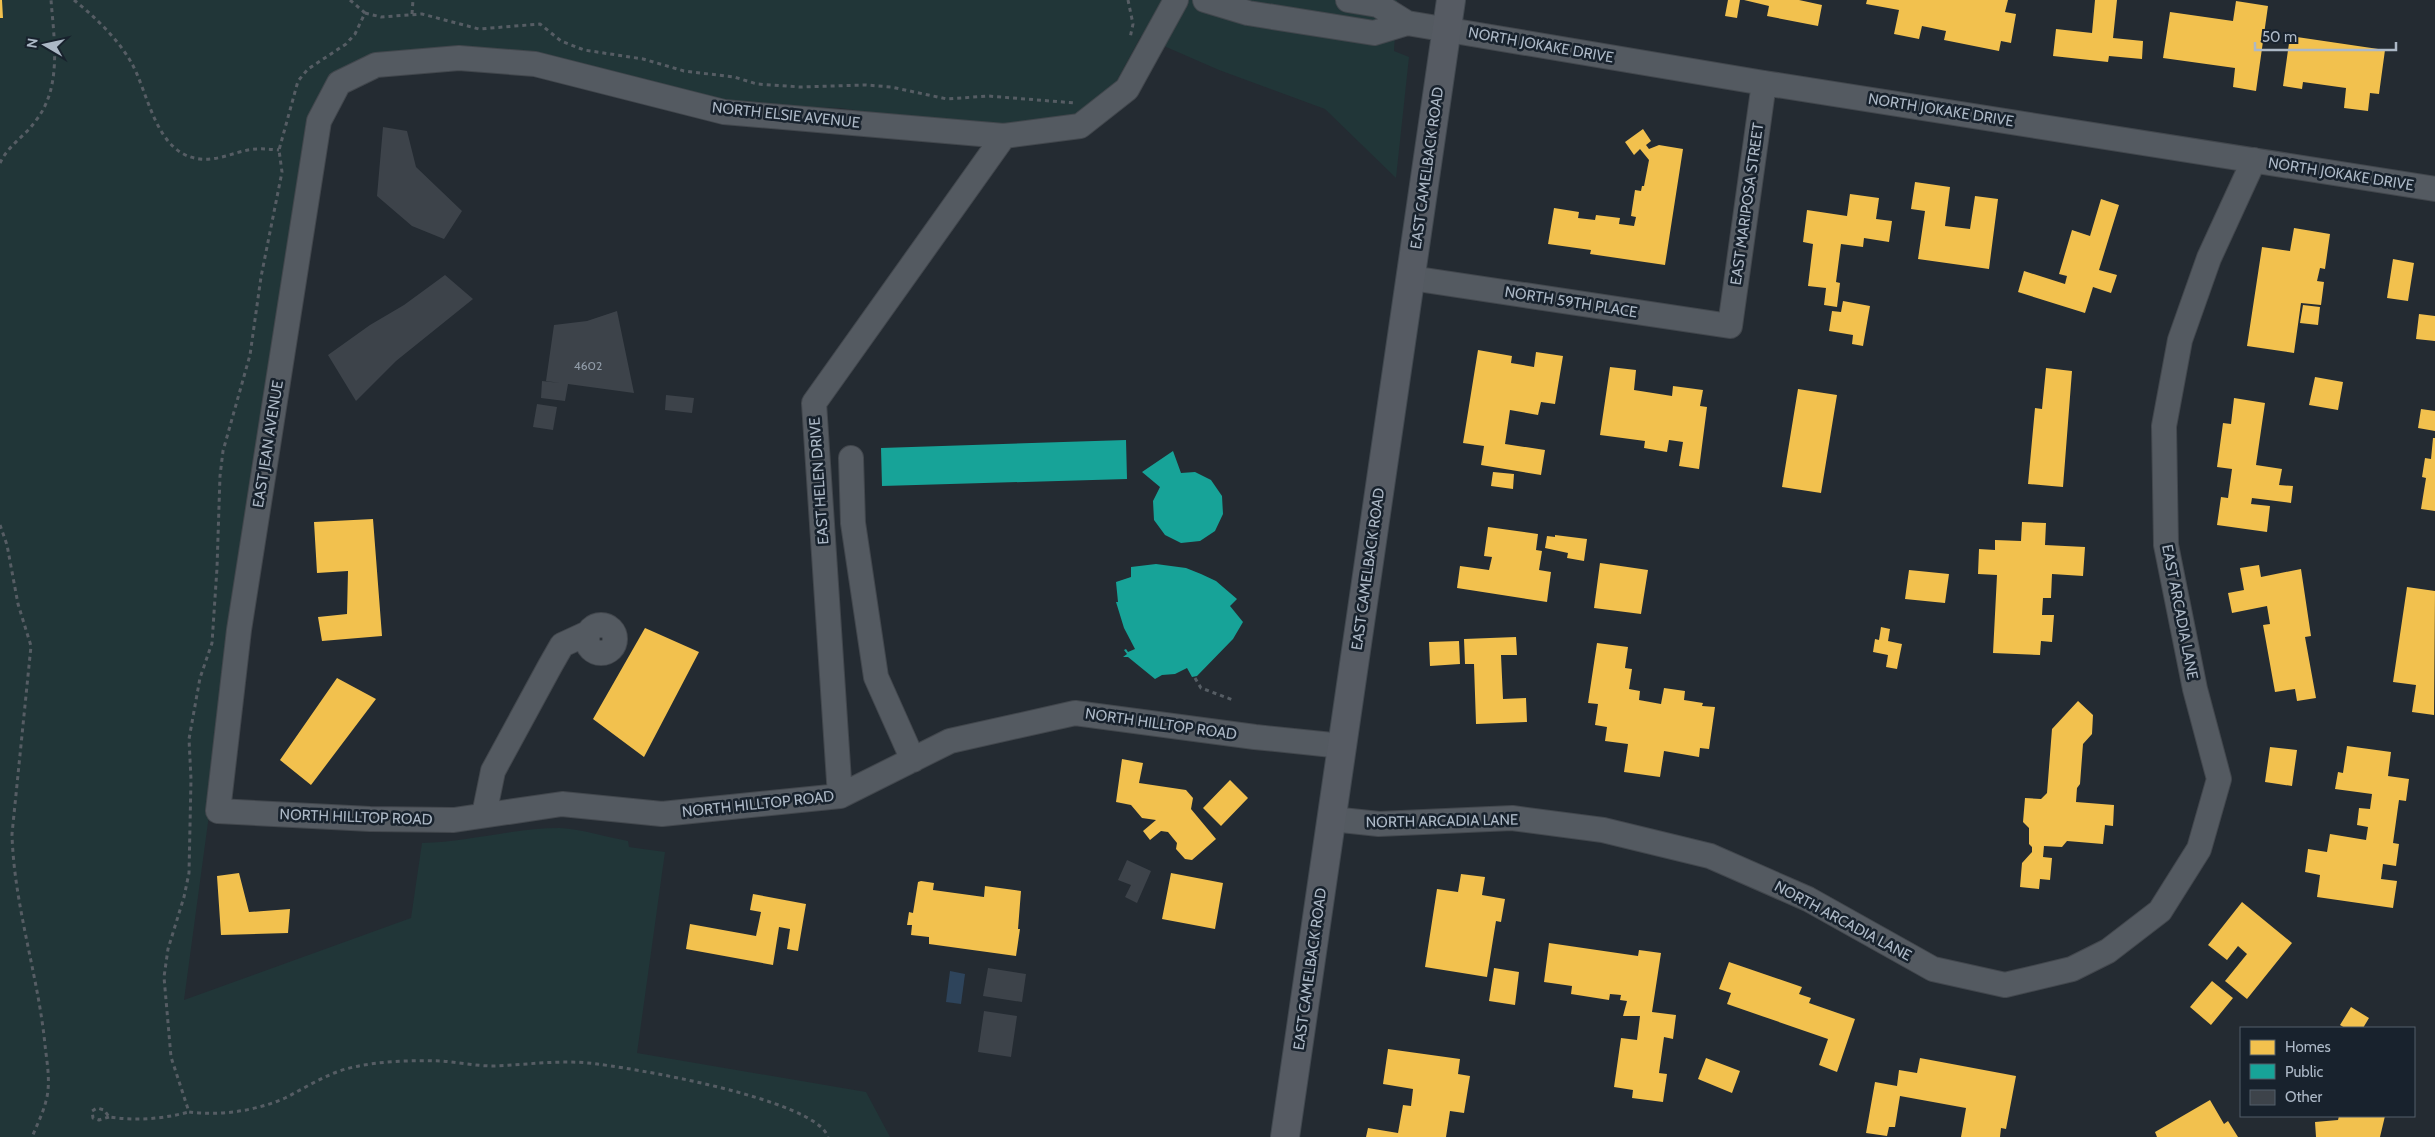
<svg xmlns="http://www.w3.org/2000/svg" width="2435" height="1137" font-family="Cabin,sans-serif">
<rect width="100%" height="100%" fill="#242b32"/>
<path fill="#213638" d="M0 0H1397L1394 51 1409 57 1396 178 1325 109 1219 70 1141 36 1115 84 1085 110 1063 119 1001 125 940 122 840 108 747 105 719 100 615 72 536 55 334 76 262 423 184 1000 411 918 422 843C468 842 513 828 560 828 582 829 606 837 628 841L629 847 665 852 637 1053 866 1092 890 1137H0Z"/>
<path fill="#2e445b" d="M950 971 965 974 961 1004 946 1002Z"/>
<path fill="#f2c14e" d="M0 0H2L3 18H0Z
M1728 0H1740L1737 18 1725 16Z
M1744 0H1799L1822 5 1818 26 1767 16 1769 6Z
M1867 0H2008L2005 12 2016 14 2011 43 2001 41 1999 51 1944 40 1946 31 1922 26 1919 39 1894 34 1899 10 1866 4Z
M2095 0H2117L2113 38 2143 41 2142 59 2109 56 2108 62 2053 56 2056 29 2092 33Z
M2236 1 2268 6 2256 91 2233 87 2235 68 2163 58 2170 12 2233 21Z
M2290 36 2385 50 2379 94 2370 93 2368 111 2344 108 2346 88 2303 82 2302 89 2283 86Z
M1643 129 1651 141 1646 145 1649 149 1659 145 1683 149 1665 265 1590 254 1591 250 1548 244 1554 208 1579 212 1578 218 1595 220 1596 215 1620 218 1619 224 1634 226 1636 217 1631 216 1635 190 1641 191 1642 186H1644L1649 160 1640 149 1634 155 1625 142Z
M1915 182 1950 187 1945 226 1970 229 1975 196 1998 199 1989 269 1918 259 1925 211 1911 209Z
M1850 194 1879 198 1876 219 1892 221 1889 242 1864 238 1863 247 1841 244 1836 282 1840 283 1837 307 1824 305 1826 288 1808 286 1813 244 1803 242 1807 210 1847 216Z
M2101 199 2119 205 2099 270 2117 275 2111 293 2093 287 2085 313 2018 292 2024 271 2065 284 2067 276 2059 274 2072 230 2090 236Z
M2294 228 2330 234 2325 269 2320 268 2317 281 2324 282 2321 305 2301 303 2294 353 2247 346 2262 247 2290 251Z
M2393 259 2414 263 2408 301 2387 298Z
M1843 301 1870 306 1863 346 1852 344 1853 335 1829 331 1832 311 1841 312Z
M2303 305 2320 307 2318 325 2300 323Z
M2419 314 2435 316V341L2416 339Z
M1478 350 1512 356 1511 363 1534 367 1536 352 1563 356 1555 404 1541 402 1538 415 1510 410 1505 444 1545 450 1541 475 1481 465 1484 446 1463 443Z
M1610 367 1636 370 1634 390 1672 396 1673 386 1703 390 1700 406 1707 407 1699 469 1679 466 1683 442 1669 440 1667 452 1644 448 1645 441 1600 435Z
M2046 368 2072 371 2063 487 2028 484 2035 408 2042 409Z
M2315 377 2343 382 2338 410 2309 405Z
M1798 389 1837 395 1821 493 1782 487Z
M2234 398 2265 403 2256 465 2282 469 2279 485 2293 486 2291 503 2252 498 2251 504 2270 506 2267 532 2217 525 2221 497 2228 498 2232 469 2217 467 2223 423 2231 424Z
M2421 409 2435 411V431L2418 428Z
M2433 438H2435V511L2421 509 2426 478 2422 477 2425 458 2431 459Z
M1493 472 1514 474 1513 489 1491 486Z
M373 519 382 636 322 641 318 617 347 614 348 571 317 573 314 522Z
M2022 522 2046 523 2045 545 2085 547 2083 576 2052 574 2051 598H2043L2042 615H2054L2052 642 2041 641 2040 655 1993 653 1997 575 1978 574 1979 549 1995 550V540L2021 541Z
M1488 527 1538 534 1536 550 1542 551 1539 570 1551 572 1547 602 1457 588 1460 566 1489 570 1492 557 1484 556Z
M1555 535 1587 539 1584 561 1567 558 1568 553 1545 548 1547 536 1555 537Z
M1600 563 1648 570 1641 614 1594 608Z
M2259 565 2261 577 2301 569 2311 636 2305 637 2316 698 2297 701 2295 689 2275 692 2263 625 2270 624 2267 606 2232 613 2228 593 2244 590 2240 568Z
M1909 570 1949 574 1945 603 1905 599Z
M2407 587 2435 591 2434 715 2412 712 2416 685 2393 682Z
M1881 627 1890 629 1888 641 1902 644 1897 669 1886 667 1888 655 1873 652 1875 639 1879 640Z
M645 628 699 652 644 757 593 719Z
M1516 637 1517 655H1501L1503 699 1526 698 1527 722 1476 724 1474 664H1465L1464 639Z
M1459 641 1460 664 1430 666 1429 642Z
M1597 643 1628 647 1625 668 1632 669 1629 689 1640 691 1639 700 1661 704 1664 688 1685 691 1684 700 1703 703 1702 706 1715 707 1709 749 1700 748 1699 757 1664 751 1660 777 1624 772 1628 744 1605 741 1607 727 1595 725 1598 704 1588 703Z
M337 678 376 699 311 785 280 760Z
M2078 701 2093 715 2092 734 2083 744 2080 784 2077 788 2076 802 2114 805 2113 826 2105 825 2103 844 2067 841 2062 847 2044 846 2043 857 2052 858 2050 880 2040 879 2039 889 2020 887 2022 863 2032 852V847L2029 844V828L2023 822 2025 798 2041 799 2047 793 2052 729Z
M2347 746 2391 752 2388 776 2409 779 2406 801 2399 800 2393 843 2399 844 2396 866 2383 864 2381 879 2397 881 2393 908 2317 897 2320 875 2305 872 2308 849 2327 852 2330 834 2366 840 2368 827 2357 825 2359 808 2370 809 2372 794 2335 789 2338 772 2343 773Z
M2270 747 2297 750 2292 786 2265 782Z
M1122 759 1143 763 1139 783 1186 790 1193 798 1191 809 1216 839 1192 860 1185 859 1176 849 1177 843 1168 832 1161 831 1150 840 1143 831 1156 820 1142 818 1131 805 1116 802Z
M1230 780 1248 798 1221 826 1203 808Z
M239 873 249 912 290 909 288 933 221 935 217 876Z
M1171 873 1223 883 1215 929 1162 919Z
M1461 874 1485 877 1482 895 1505 899 1501 922 1496 921 1487 977 1425 967 1437 889 1458 892Z
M921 881 934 883 933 890 984 897 985 886 1021 891 1018 929H1020L1016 956 929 944V937L911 935 912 925H907L909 912 913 913 918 882Z
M753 894 806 904 798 951 787 949 790 929 779 927 773 965 686 949 690 924 756 936 761 912 750 910Z
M2242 902 2292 943 2247 999 2225 981 2247 954 2238 946 2227 960 2208 945Z
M1549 943 1638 956 1639 950 1661 953 1652 1012 1676 1015 1673 1039 1664 1037 1659 1073 1667 1074 1663 1102 1632 1098 1633 1090 1614 1087 1621 1038 1637 1040 1640 1016H1623L1627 1001 1620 1000 1621 995 1610 994 1609 1000 1571 994 1572 986 1544 982Z
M1729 962 1802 987 1799 994 1811 998 1809 1003 1855 1019 1837 1072 1819 1065 1828 1039 1727 1004 1731 993 1719 989Z
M1494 968 1519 972 1515 1005 1489 1001Z
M2212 981 2233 998 2211 1025 2190 1007Z
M2351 1007 2369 1018 2363 1028H2345L2340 1025Z
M1388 1049 1460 1059 1458 1074 1470 1076 1464 1113 1450 1111 1446 1137H1366L1368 1128 1398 1133 1403 1105 1411 1106 1413 1089 1383 1084Z
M1706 1058 1740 1071 1732 1093 1698 1079Z
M1920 1058 2016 1076 2006 1129 2001 1128 2000 1137H1961L1966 1108 1900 1096 1895 1127H1889L1887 1136 1866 1133 1875 1082 1897 1086 1899 1070 1917 1073Z
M2210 1100 2224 1124 2228 1121 2238 1137H2157L2155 1132Z
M2339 1116H2385L2380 1137H2316L2315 1122 2338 1120Z"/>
<path fill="#17a398" d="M1126 440 1127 479 882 486 881 448Z
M1173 451 1181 473 1195 472 1211 480 1222 496 1223 514 1215 531 1200 541 1181 543 1165 535 1154 520 1153 501 1160 487 1142 472Z
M1156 564 1186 568 1201 574 1216 581 1237 599 1230 606 1243 622 1233 639 1197 676 1192 677 1187 668 1175 674 1162 675 1155 679 1128 657H1123L1127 654 1124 650 1126 649 1128 652 1135 649 1124 628 1116 602H1118L1116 582 1131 577V567Z"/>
<path fill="#3d434a" d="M383 127 407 131 416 167 462 211 444 239 412 226 377 196Z
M445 275 473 299 396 361 356 401 328 355 370 325 404 305Z
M617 311 634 393 568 384 565 401 541 398 542 381 560 383 546 381 554 325 587 321Z
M666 395 694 398 692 413 665 410Z
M537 404 557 407 553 430 533 427Z
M1127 860 1151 871 1137 903 1125 897 1131 885 1118 880Z
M988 968 1026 974 1022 1002 983 996Z
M984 1011 1017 1016 1011 1057 978 1052Z"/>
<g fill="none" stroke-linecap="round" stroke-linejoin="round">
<defs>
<path id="minor" d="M1176 0 1127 89 1080 126 1004 136 724 112 535 64 459 58 376 65 339 83 319 121 239 630 218 811 370 819 454 820 562 804 662 814 840 796 950 741 1075 713 1255 737 1342 746
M1205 0 1248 13 1374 33 1407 23
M1348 0 1378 5 1407 23 1764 83 2435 189
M1411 278 1730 326 1764 83
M851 458 853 523 876 677 913 760
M587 639a14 14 0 1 1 28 0a14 14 0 1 1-28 0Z
M840 796 814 403 1004 136
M484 815 493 771 550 666 562 645 588 633
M1332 819 1379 824 1512 818 1603 830 1710 856 1808 899 1933 969 2005 985 2072 969 2108 951 2160 911 2199 849 2219 779 2195 689 2166 545 2164 426 2180 340 2209 258 2254 160"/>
<path id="major" d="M1285 1137 1451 0"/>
</defs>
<use href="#minor" stroke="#42474d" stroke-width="26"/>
<use href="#major" stroke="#41484f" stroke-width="30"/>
<path stroke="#565d64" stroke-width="3" stroke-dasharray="4 4" stroke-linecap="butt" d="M74 0C95 17 117 38 131 62 149 93 155 154 200 159 216 161 233 153 248 150 259 148 268 149 279 150
M350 0 365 13 355 34 346 44 308 69 298 81 279 150 282 172 261 277 250 355 223 451 220 476 217 568 212 643 200 678 189 739 191 779 189 873 184 897 168 949 164 977 171 1057 189 1112C219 1116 256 1111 285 1098 307 1087 329 1072 354 1067 381 1061 413 1060 441 1061 458 1062 476 1066 493 1066 525 1065 556 1060 588 1063 629 1067 816 1099 828 1137
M1128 0 1133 24 1130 38
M365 13 381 17 422 14 479 29 540 24 561 41 584 50 643 59 684 71 734 77 757 84 800 87 866 85 891 87 947 99 988 96 1075 103
M412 14 413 0
M0 163C9 144 26 136 37 119 62 86 54 39 51 0
M0 525 7 545 18 604 31 646 12 834C14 906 38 974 45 1045 47 1063 51 1083 46 1101 43 1113 37 1125 32 1137
M1195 678 1201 688 1233 700
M109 1117 99 1120 93 1118 92 1111 97 1108 104 1110 109 1117C136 1121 162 1119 189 1112"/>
<use href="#minor" stroke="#545a61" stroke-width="24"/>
<use href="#major" stroke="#565b63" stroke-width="28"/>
</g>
<g text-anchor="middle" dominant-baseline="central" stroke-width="5" stroke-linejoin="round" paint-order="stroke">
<g font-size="12" fill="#909ba7">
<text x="588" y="365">4602</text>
</g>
<g font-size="15" fill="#acb8c6" stroke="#18222d">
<text transform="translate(1541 45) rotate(10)">NORTH JOKAKE DRIVE</text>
<text transform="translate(1941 110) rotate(9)">NORTH JOKAKE DRIVE</text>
<text transform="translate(786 115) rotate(6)">NORTH ELSIE AVENUE</text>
<text transform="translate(1427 168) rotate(-82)">EAST CAMELBACK ROAD</text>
<text transform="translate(2341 174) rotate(9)">NORTH JOKAKE DRIVE</text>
<text transform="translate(1747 204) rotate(-82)">EAST MARIPOSA STREET</text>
<text transform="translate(1571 302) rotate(9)">NORTH 59TH PLACE</text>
<text transform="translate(268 444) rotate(-81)">EAST JEAN AVENUE</text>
<text transform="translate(819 481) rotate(-94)">EAST HELEN DRIVE</text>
<text transform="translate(1368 569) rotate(-82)">EAST CAMELBACK ROAD</text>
<text transform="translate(2180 612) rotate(79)">EAST ARCADIA LANE</text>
<text transform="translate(1161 724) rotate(8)">NORTH HILLTOP ROAD</text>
<text transform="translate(758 804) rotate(-6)">NORTH HILLTOP ROAD</text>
<text transform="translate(356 817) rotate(2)">NORTH HILLTOP ROAD</text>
<text transform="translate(1442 821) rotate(-1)">NORTH ARCADIA LANE</text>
<text transform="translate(1843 921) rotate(28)">NORTH ARCADIA LANE</text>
<text transform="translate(1310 969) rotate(-82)">EAST CAMELBACK ROAD</text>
</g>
</g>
<rect x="2240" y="1027" width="175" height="90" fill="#18222d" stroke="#535e6a"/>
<rect x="2250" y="1040" width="25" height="15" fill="#f2c14e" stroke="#535e6a"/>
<text x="2285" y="1052" font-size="15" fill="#acb8c6">Homes</text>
<rect x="2250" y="1064" width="25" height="15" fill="#17a398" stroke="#535e6a"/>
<text x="2285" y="1077" font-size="15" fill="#acb8c6">Public</text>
<rect x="2250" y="1090" width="25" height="15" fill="#3d434a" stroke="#535e6a"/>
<text x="2285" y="1102" font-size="15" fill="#acb8c6">Other</text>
<g transform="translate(45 45) rotate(279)" stroke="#18222d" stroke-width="4" paint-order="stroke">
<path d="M0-4L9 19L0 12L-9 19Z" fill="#acb8c6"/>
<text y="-8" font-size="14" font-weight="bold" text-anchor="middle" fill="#acb8c6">N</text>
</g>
<path d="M2255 42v8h141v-8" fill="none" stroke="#acb8c6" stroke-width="2.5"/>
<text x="2262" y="42" font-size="15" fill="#acb8c6" stroke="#18222d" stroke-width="4" paint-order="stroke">50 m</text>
</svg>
